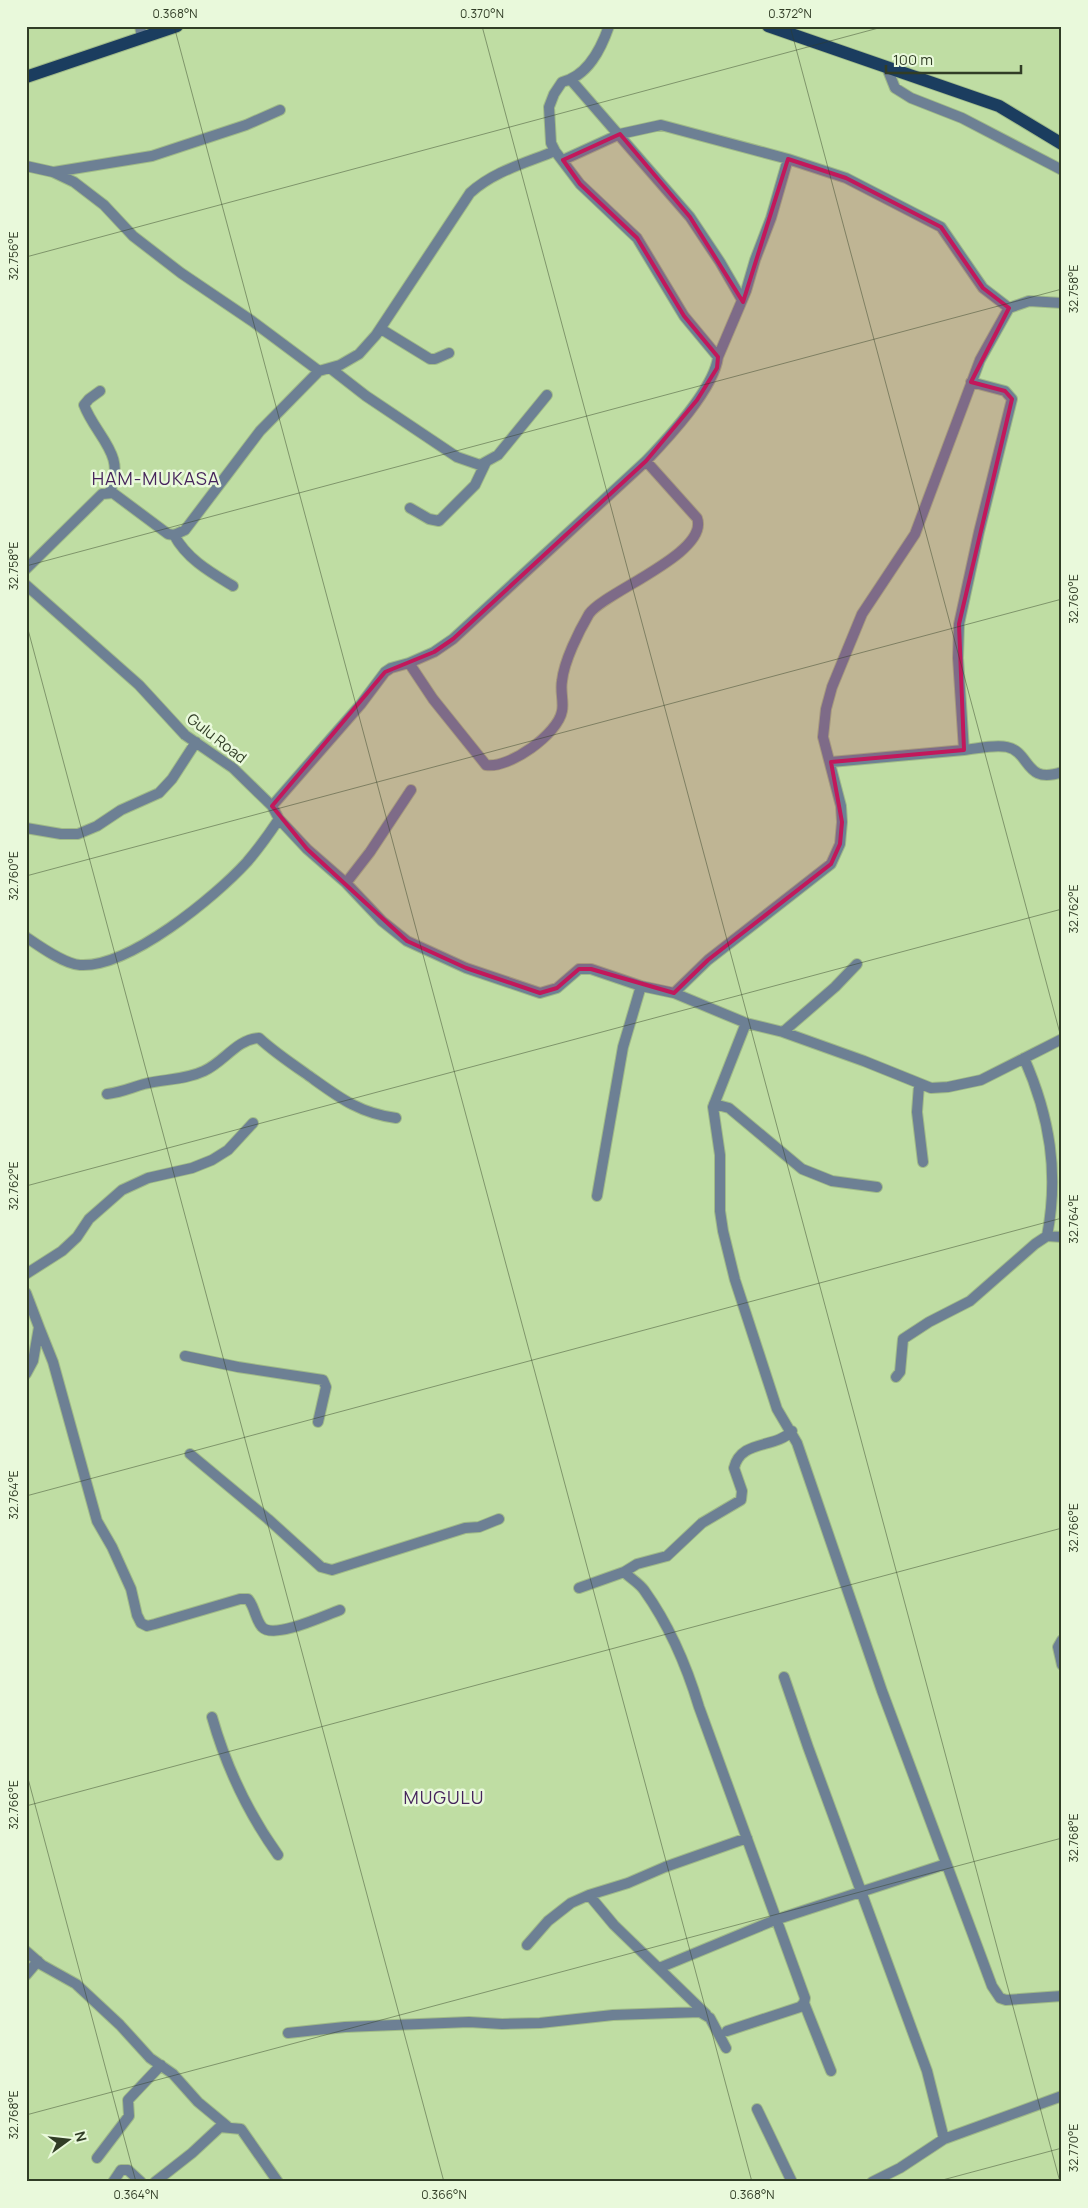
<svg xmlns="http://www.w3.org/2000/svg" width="1088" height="2208" font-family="Manrope,sans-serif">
<rect width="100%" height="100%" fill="#bfdda3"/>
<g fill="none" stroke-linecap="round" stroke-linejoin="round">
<defs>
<path id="street" d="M140 26 142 38
M609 26C601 49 588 76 562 82L554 94 549 107 551 143 555 151 580 184 637 238 684 316 718 357
M887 68 895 88 911 98 962 118 1062 170
M571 80 690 217 720 262 742 300
M563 160 620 134 661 125 788 159 846 178 941 227 983 288 1009 308
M26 166 53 172 74 182 104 205 133 236 181 273 252 321 319 371
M54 172 152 156 246 125 280 110
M381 329 430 359H435L449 353
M330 368 366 396 457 457 480 465 498 455 547 395
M100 391 89 399 84 405C96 437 128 455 109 493
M410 508 429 519 439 521 475 485 486 462
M174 535C187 559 210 572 233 586
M26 569 102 494 113 493 168 534 174 535 185 530 260 431 319 371 340 365 359 354 376 335 470 193C494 171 526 163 555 151
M26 585 139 685 185 735 233 768 272 806 279 819 307 849 346 883 382 921 407 941 466 968 540 993 557 988 579 969H591L641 986 674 993 746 1023 783 1032 864 1061 931 1088 948 1087 981 1080 1062 1039
M409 663 433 699 486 765C509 769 558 734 562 711 564 702 560 691 562 681 564 661 579 631 589 614 604 592 710 553 697 518L646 461
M964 750C976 749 994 744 1007 747 1031 752 1024 785 1062 772
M831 762 964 750 958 658 959 624 979 532 1012 399 1005 391 971 382
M272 806 361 704 385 672 391 668 409 663 434 652 453 639 646 461C668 438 714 389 718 357L746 291 755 260 771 218 788 159
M26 828 61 834H78L97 826 121 810 159 793 172 779 196 742
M346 883 370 852 411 790
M26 937C39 946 64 964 80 965 129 968 215 897 247 862 259 848 269 834 279 819
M674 993 708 960 831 864 840 844 842 822 841 806 823 737 826 709 832 687 862 614 915 534 980 360 1009 308 1029 301 1062 303
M746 1023 713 1107 720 1155V1211L723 1231 735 1280 777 1409 797 1443 882 1691 992 1986 1000 1998 1006 2000 1062 1996
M783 1032 835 987 857 964
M1024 1058C1050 1117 1059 1173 1047 1236
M919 1085 917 1112 923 1162
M107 1094C123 1092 130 1088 144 1084 164 1079 185 1080 204 1071 224 1062 237 1039 259 1038 273 1051 289 1062 305 1073 336 1095 357 1113 396 1118
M714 1104 729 1108 802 1169 832 1181 877 1187
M597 1196 623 1047 641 986
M26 1274 62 1251 77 1237 89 1219 122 1190 148 1178 192 1168 212 1160 228 1150 253 1123
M26 1293 39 1327 33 1361 26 1374
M39 1327 53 1362 97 1521 112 1547 131 1589 137 1615 141 1623 147 1626 155 1624 240 1599H248C255 1607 255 1619 262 1627 274 1640 325 1615 340 1610
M185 1356 238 1367 323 1380 326 1387 318 1422
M896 1377 900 1372 903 1339 929 1322 970 1301 1035 1244 1047 1236 1062 1237
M190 1454 268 1519 321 1567 332 1570 465 1528 479 1527 499 1519
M624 1572 637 1564 667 1556 702 1523 741 1500 742 1491 734 1468C741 1439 775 1449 792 1431
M579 1588 624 1572C630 1578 639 1583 644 1590 669 1625 687 1667 699 1707L805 1998 804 2003 831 2071
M1062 1640 1058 1647 1062 1665
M784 1677 808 1747 927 2071 944 2139
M212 1717C226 1766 248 1813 278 1855
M589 1895 614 1925 706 2014
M527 1945 548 1921 571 1903 589 1895 628 1883 665 1867 747 1838
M26 1951 42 1965 76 1984 120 2025 150 2058 173 2074 198 2102 227 2126
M659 1968 775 1920 946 1864
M26 1975 38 1961
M727 2031 800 2007 804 2003
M288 2033 345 2027 469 2022 502 2024 540 2023 613 2015 700 2012 710 2018 726 2048
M757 2109 792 2182
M97 2158 129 2116 128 2100 161 2065
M113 2182 121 2170H128L141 2182
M155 2182 192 2153 220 2127 241 2129 278 2182
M872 2182 900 2168 944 2139 1062 2096"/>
<path id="primary" d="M768 26 999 106 1062 144
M26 77 177 26"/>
</defs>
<use href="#street" stroke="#a0ba88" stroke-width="12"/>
<use href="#primary" stroke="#a0ba88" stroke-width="14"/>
<use href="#street" stroke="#6d8094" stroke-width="10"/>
<use href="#primary" stroke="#1b3d5f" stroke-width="12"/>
</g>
<path fill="#c2185b" fill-opacity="0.2" stroke="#c2185b" stroke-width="4" stroke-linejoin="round" d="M620 134 690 217 743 302 788 159 846 178 941 227 983 288 1009 308 971 382 1005 391 1012 399 959 624 964 750 831 762 842 822 840 844 831 864 708 960 674 993 591 969H579L557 988 540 993 466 968 407 941 307 849 272 806 385 672 434 652 453 639 646 461 697 400 717 368 718 357 684 316 637 238 580 184 563 160Z"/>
<path fill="none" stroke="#313d26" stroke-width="1" stroke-opacity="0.45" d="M174 26 752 2182M482 26 1060 2182M790 26 1062 1041M26 257 886 26M26 566 1062 289M26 622 444 2182M26 876 1062 599M26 1186 1062 909M26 1496 1062 1218M26 1771 136 2182M26 1806 1062 1528M26 2115 1062 1838M935 2182 1062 2148"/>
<g text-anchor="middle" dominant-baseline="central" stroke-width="5" stroke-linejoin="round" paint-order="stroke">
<g font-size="15" fill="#313d26" stroke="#e9f9db">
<text transform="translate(217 738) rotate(38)">Gulu Road</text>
</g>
<g font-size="18" letter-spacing="1" fill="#46245c" stroke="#e9f9db">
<text x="156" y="478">HAM-MUKASA</text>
<text x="444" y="1797">MUGULU</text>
</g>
</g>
<rect width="1088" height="2208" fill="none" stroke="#e9f9db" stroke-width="55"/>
<g transform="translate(68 2140) rotate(75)" stroke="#e9f9db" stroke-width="4" paint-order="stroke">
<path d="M0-4L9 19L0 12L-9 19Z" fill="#313d26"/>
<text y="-8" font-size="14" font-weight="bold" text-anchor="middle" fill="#313d26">N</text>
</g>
<path d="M886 65v8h135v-8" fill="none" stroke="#313d26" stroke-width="2.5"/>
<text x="893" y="65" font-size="15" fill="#313d26" stroke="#e9f9db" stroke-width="4" paint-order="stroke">100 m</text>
<rect x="28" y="28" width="1032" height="2152" fill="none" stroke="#313d26" stroke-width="2"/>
<g font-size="12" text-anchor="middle" fill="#313d26">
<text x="175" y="18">0.368°N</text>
<text x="482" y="18">0.370°N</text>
<text x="790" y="18">0.372°N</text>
<text transform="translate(14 256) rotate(-90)" y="4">32.756°E</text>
<text transform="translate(1074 289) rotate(-90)" y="4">32.758°E</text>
<text transform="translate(14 566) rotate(-90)" y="4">32.758°E</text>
<text transform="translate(1074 599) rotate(-90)" y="4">32.760°E</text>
<text transform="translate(14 876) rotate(-90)" y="4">32.760°E</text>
<text transform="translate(1074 909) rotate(-90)" y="4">32.762°E</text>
<text transform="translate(14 1186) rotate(-90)" y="4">32.762°E</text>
<text transform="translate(1074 1219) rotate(-90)" y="4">32.764°E</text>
<text transform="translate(14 1495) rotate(-90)" y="4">32.764°E</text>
<text transform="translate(1074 1528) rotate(-90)" y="4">32.766°E</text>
<text transform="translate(14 1805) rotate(-90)" y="4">32.766°E</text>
<text transform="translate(1074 1838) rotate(-90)" y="4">32.768°E</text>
<text transform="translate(14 2115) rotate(-90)" y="4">32.768°E</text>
<text transform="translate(1074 2148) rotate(-90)" y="4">32.770°E</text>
<text x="136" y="2199">0.364°N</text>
<text x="444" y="2199">0.366°N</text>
<text x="752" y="2199">0.368°N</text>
</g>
</svg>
